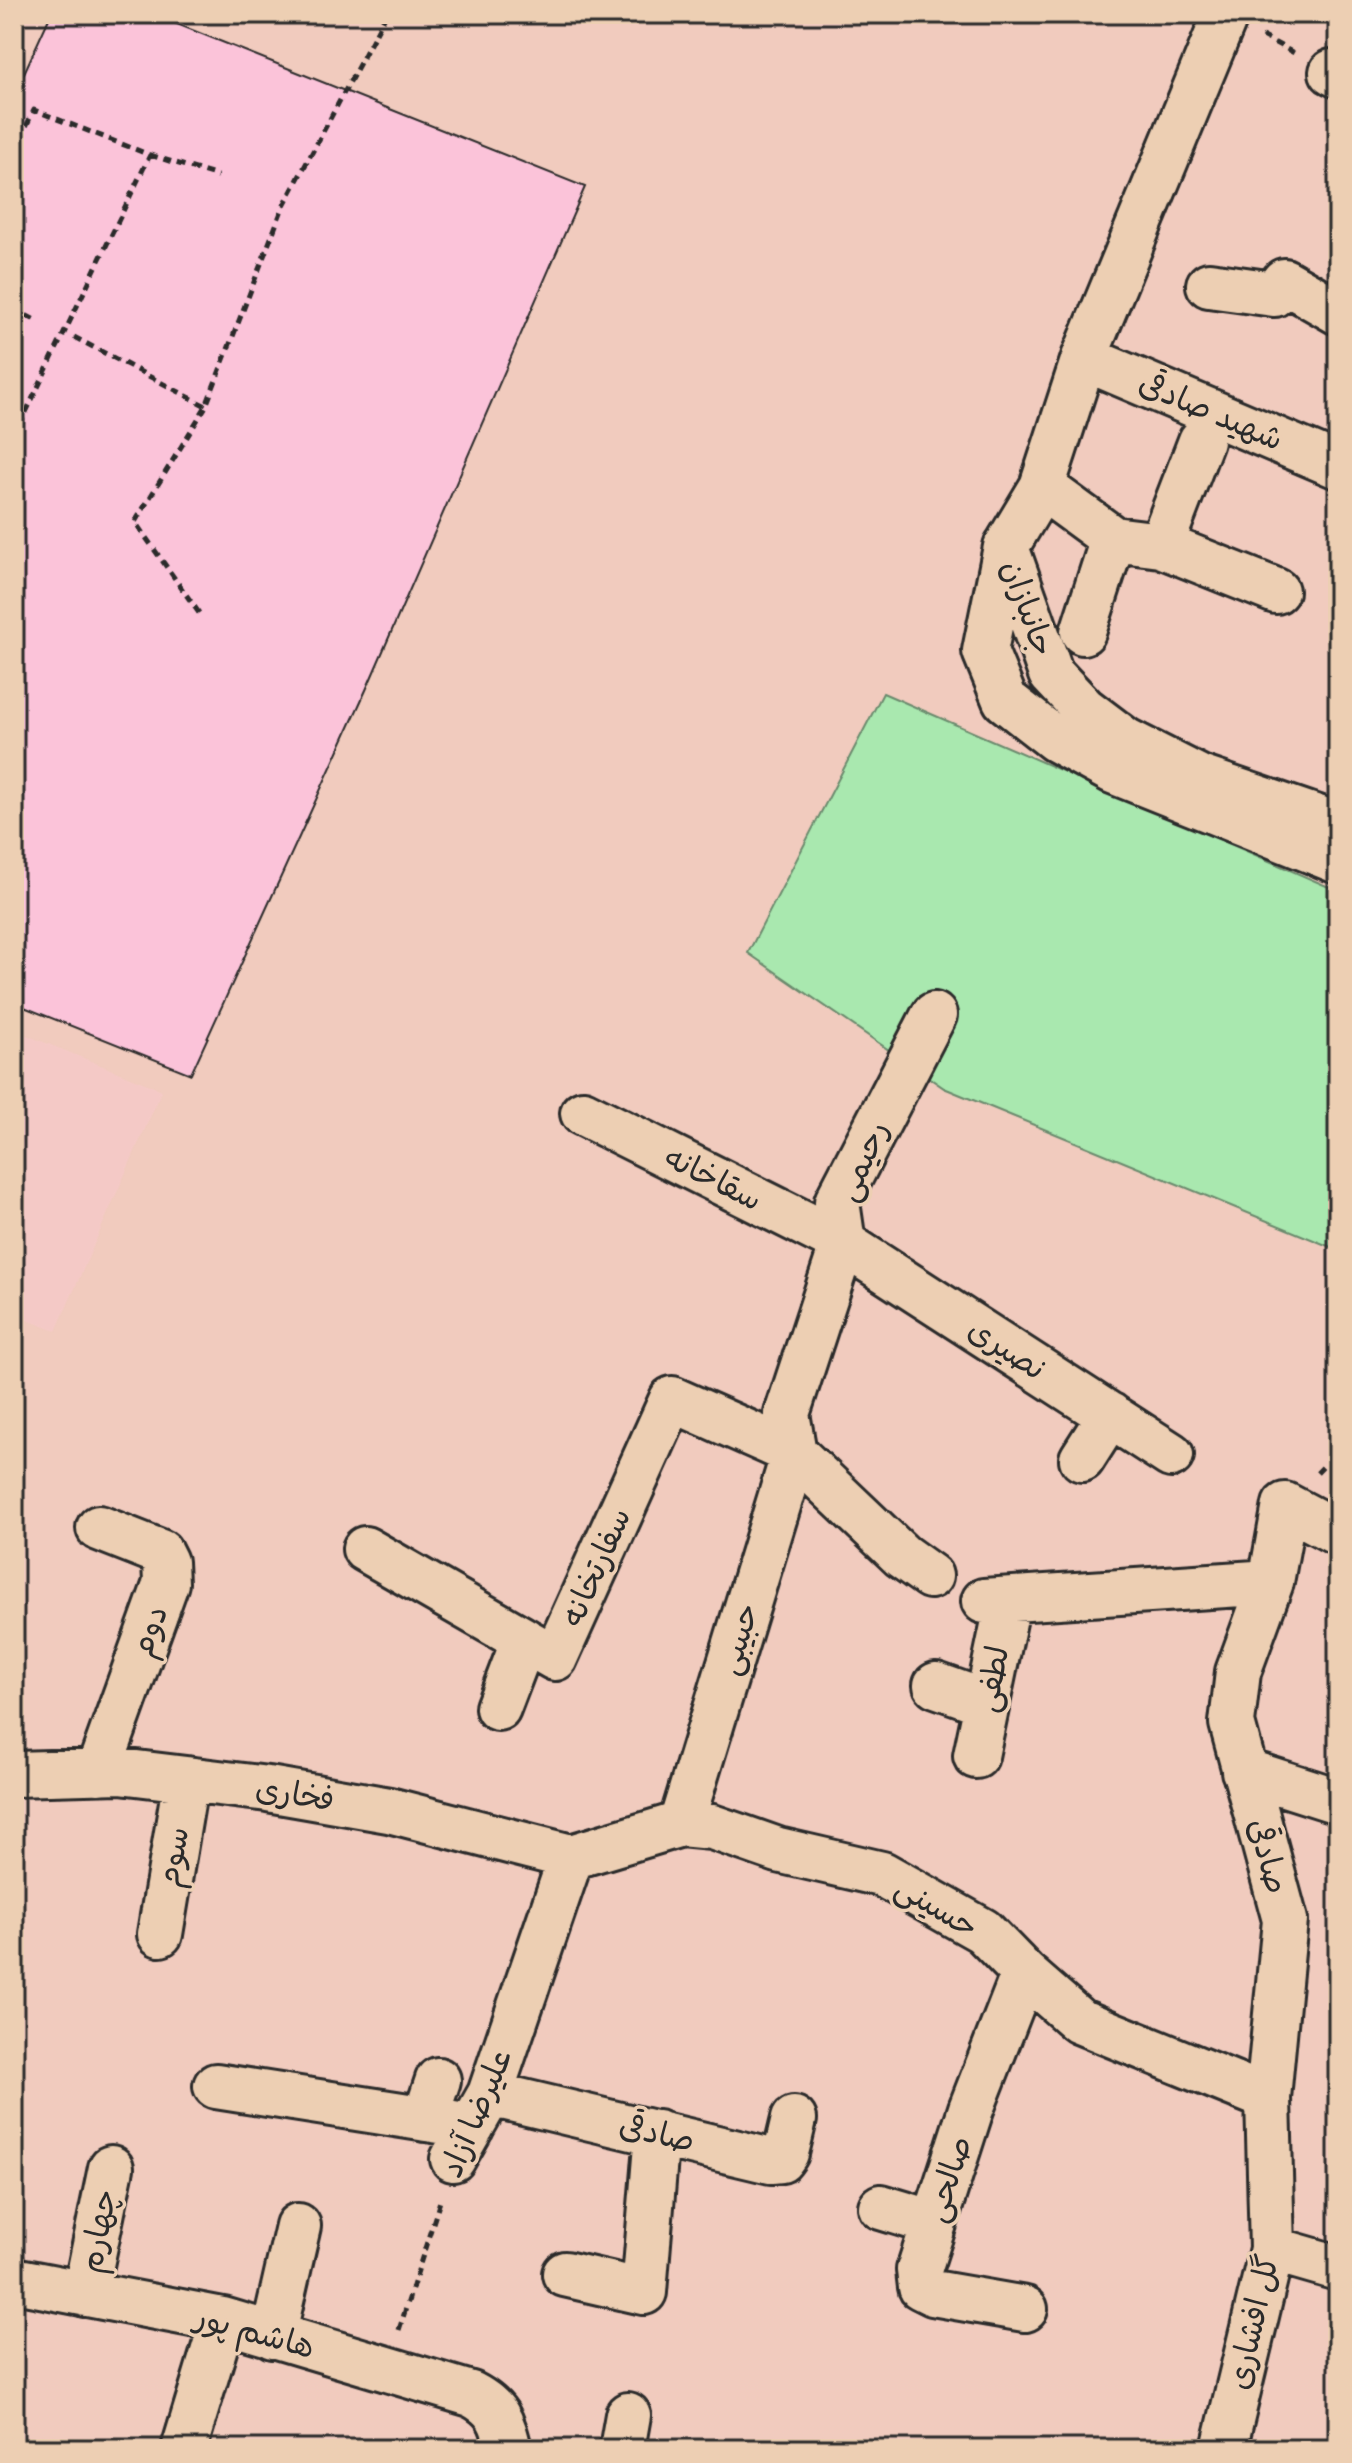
<svg xmlns="http://www.w3.org/2000/svg" width="1352" height="2463" font-family="Caveat,'Playpen Sans Arabic',sans-serif">
<rect width="100%" height="100%" fill="#f1cbbe"/>
<filter id="ink" filterUnits="userSpaceOnUse"><feTurbulence type="fractalNoise" baseFrequency=".0125" numOctaves="2"/><feDisplacementMap in="SourceGraphic" scale="16" xChannelSelector="R" yChannelSelector="G"/><feConvolveMatrix kernelMatrix="1 2 1 2 8 2 1 2 1" color-interpolation-filters="sRGB"/></filter>
<g filter="url(#ink)">
<path fill="#f4c9c6" d="M14 1030 162 1090 56 1331 14 1315Z"/>
<path fill="#a9e8af" stroke="#6a8a6d" stroke-width="2" d="M883 693 1338 891V1250L944 1088 748 953Z"/>
<path fill="#fbc3d9" stroke="#2b2b2b" stroke-width="2" d="M51 14H152L585 187 366 690 191 1074 14 1003V95Z"/>
<g fill="none" stroke-linecap="round" stroke-linejoin="round">
<defs>
<path id="minor" d="M1332 72 1338 75
M1209 285 1274 294 1284 281 1338 312
M1084 358 1338 466
M1042 487 1113 539
M1161 545 1276 591
M1006 547 1042 487 1084 358 1226 14
M1083 632 1113 539 1161 545 1201 441
M1338 825 1200 778 1125 740 1084 709 1051 674 1006 547 985 651 1005 700 1055 739 1113 771 1338 861
M583 1113 843 1243 1171 1455
M1082 1459 1110 1415
M365 1549 555 1658 672 1399 794 1453 902 1556 930 1576
M984 1601 1271 1582
M936 1685 987 1703
M498 1708 524 1640
M976 1756 1008 1602
M1244 1771 1338 1801
M98 1772 166 1583 165 1562 160 1552 99 1528
M14 1774 120 1771 268 1789 389 1810 571 1857
M681 1824 794 1453 787 1414 843 1243 837 1202 934 1015
M571 1857 681 1824 712 1827 778 1850 882 1874 983 1931 1024 1973 1079 2021 1268 2098
M160 1934 186 1779
M1024 1973 971 2109 919 2270 921 2287 933 2293 1025 2309
M216 2086 472 2126
M490 2094 771 2161 781 2160 786 2153 794 2119
M425 2119 438 2080
M453 2159 490 2094 571 1857
M881 2207 934 2223
M1272 2249 1338 2268
M565 2274 644 2292 657 2133
M14 2280 223 2320 471 2394C498 2408 502 2421 509 2449
M85 2294 111 2168
M273 2336 298 2226
M184 2449 223 2320
M622 2449 628 2415
M1224 2449 1272 2249 1268 2098 1285 1920 1232 1723 1238 1672 1271 1582 1285 1505 1338 1533"/>
</defs>
<use href="#minor" stroke="#2b2b2b" stroke-width="50"/>
<path stroke="#2b2b2b" stroke-width="5" stroke-dasharray="8 6" stroke-linecap="butt" d="M1262 36 1296 54
M14 151 34 110 150 155 14 437
M150 155 218 176
M14 309 35 320
M74 337 206 406
M199 613 135 522 206 406 283 207 386 14
M1317 1473 1338 1451
M399 2330 441 2198"/>
<use href="#minor" stroke="#edcfb3" stroke-width="44"/>
</g>
</g>
<g text-anchor="middle" dominant-baseline="central" stroke-width="7" stroke-linejoin="round" paint-order="stroke">
<g font-size="32" fill="#2b2b2b" stroke="#edcfb3">
<text transform="translate(1211 411) rotate(23)">شهید صادقی</text>
<text transform="translate(1028 608) rotate(70)">جانبازان</text>
<text transform="translate(862 1161) rotate(-66)">رحیمی</text>
<text transform="translate(713 1178) rotate(27)">سقاخانه</text>
<text transform="translate(1007 1349) rotate(33)">نصیری</text>
<text transform="translate(596 1567) rotate(-66)">سفارتخانه</text>
<text transform="translate(149 1631) rotate(-70)">دوم</text>
<text transform="translate(738 1639) rotate(-73)">حبیبی</text>
<text transform="translate(992 1679) rotate(-79)">لطفی</text>
<text transform="translate(295 1794) rotate(9)">فخاری</text>
<text transform="translate(1268 1856) rotate(75)">صادقی</text>
<text transform="translate(173 1857) rotate(-80)">سوم</text>
<text transform="translate(937 1907) rotate(31)">حسینی</text>
<text transform="translate(476 2113) rotate(-67)">علیرضا آزاد</text>
<text transform="translate(657 2133) rotate(13)">صادقی</text>
<text transform="translate(948 2179) rotate(-72)">صالحی</text>
<text transform="translate(98 2231) rotate(-79)">چهارم</text>
<text transform="translate(1253 2322) rotate(-77)">گل افشاری</text>
<text transform="translate(255 2332) rotate(15)">هاشم پور</text>
</g>
</g>
<rect width="1352" height="2463" fill="none" stroke="#edcfb3" stroke-width="48"/>
<rect x="24" y="24" width="1304" height="2415" fill="none" stroke="#2b2b2b" stroke-width="3" filter="url(#ink)"/>
</svg>
